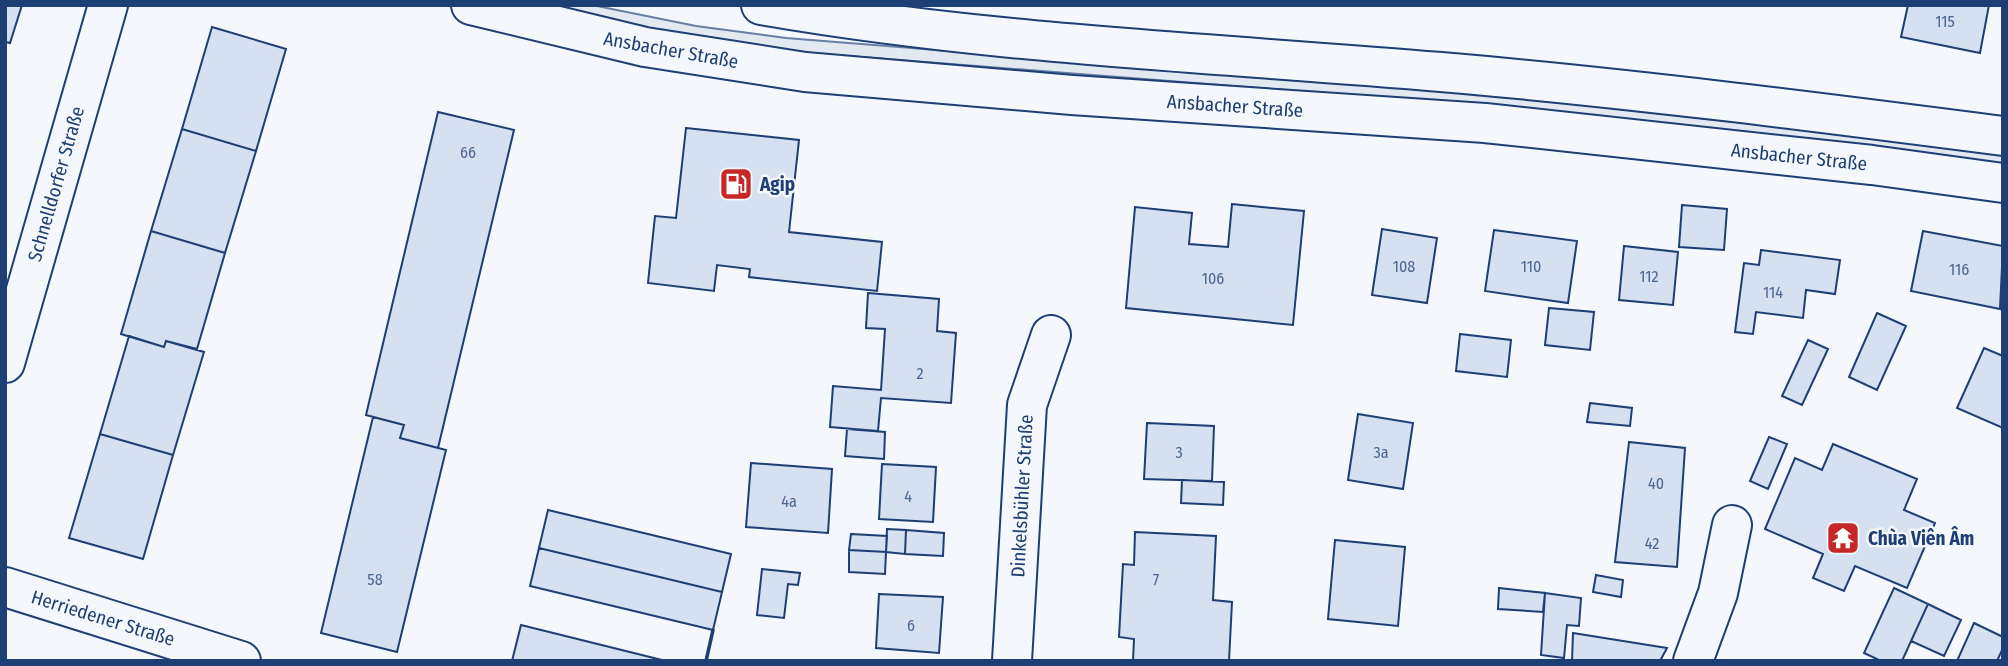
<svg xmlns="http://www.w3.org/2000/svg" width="2008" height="666" font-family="'Fira Sans Condensed',sans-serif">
<rect width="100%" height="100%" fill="#f4f7fb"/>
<path fill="#e3e9f0" stroke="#687fa3" stroke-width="2" d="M540 5H592L696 26 786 38 1478 93 2003 152V165L1477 105 784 51 695 39Z"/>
<path fill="#d5e0f0" stroke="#1d3f73" stroke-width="2" d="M5 5H22L10 43 5 42Z
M1908 5H1989L1980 53 1901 37Z
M212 27 286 49 256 151 182 129Z
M438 112 514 130 438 448 400 438 404 425 366 415Z
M686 128 799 140 789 232 882 242 877 291 749 277 750 269 717 265 714 291 648 283 655 216 676 218Z
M182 129 256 151 225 253 151 231Z
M1232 204 1304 211 1293 325 1126 308 1135 207 1192 213 1189 244 1228 247Z
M1682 205 1727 209 1724 250 1679 247Z
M1382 229 1437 238 1427 303 1372 295Z
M1494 230 1577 241 1568 303 1485 291Z
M151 231 225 253 197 349 166 341 164 347 121 334Z
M1923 231 2003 246 2000 309 1911 291Z
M1624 246 1678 252 1673 305 1619 300Z
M1761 250 1840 260 1835 294 1806 290 1803 318 1756 312 1753 334 1735 332 1744 263 1759 265Z
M868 293 939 299 937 331 956 333 951 403 881 398 878 431 830 427 833 386 881 390 885 329 866 328Z
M1549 308 1594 312 1590 350 1545 345Z
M1877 313 1906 326 1877 390 1849 377Z
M1460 334 1511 340 1507 377 1456 371Z
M129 336 164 347 166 341 204 352 173 455 100 434Z
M1808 340 1828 349 1802 405 1782 396Z
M1984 348 2003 356V428L1957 408Z
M1590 403 1632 408 1630 426 1587 422Z
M1358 414 1413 423 1403 489 1348 480Z
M373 417 404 425 400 438 446 450 397 652 321 633Z
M1147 423 1214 426 1212 481 1144 479Z
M847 429 885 432 884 459 845 456Z
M100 434 173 455 143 559 69 538Z
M1769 437 1787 444 1768 489 1750 481Z
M1629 442 1685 448 1677 567 1615 562Z
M1833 444 1917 479 1904 510 1935 523 1907 588 1855 566 1844 591 1813 578 1823 554 1765 529 1795 458 1822 470Z
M751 463 832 469 828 533 746 527Z
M882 464 936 467 933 522 879 519Z
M1182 480 1224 482 1223 505 1181 503Z
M548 510 731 554 722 592 539 548Z
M887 529 906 530 905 554 886 552Z
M906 530 944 533 943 556 905 554Z
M1135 532 1216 536 1213 600 1232 602 1229 661H1133L1134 639 1119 637 1123 564 1134 565Z
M851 534 887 536 886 552 849 550Z
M1335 540 1405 547 1398 626 1328 619Z
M539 548 722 592 713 630 530 586Z
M849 550 886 552 885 574 849 572Z
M762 569 800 573 798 585 788 584 784 618 757 615Z
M1596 575 1623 580 1621 597 1593 592Z
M1499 588 1545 593 1543 612 1498 609Z
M1894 588 1928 604 1902 661H1881L1864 653Z
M1545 593 1581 598 1579 626 1567 625 1564 658 1541 655Z
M879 594 943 597 939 653 876 648Z
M1928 604 1961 620 1944 656 1911 641Z
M1974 623 2003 637V648L1997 661H1957Z
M521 625 666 661H512Z
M1573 633 1667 648 1660 661H1572Z"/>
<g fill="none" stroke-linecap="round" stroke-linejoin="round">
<defs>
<path id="street" d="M5 363 108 5
M5 587 241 661
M1012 661 1027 405 1051 335
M1693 661 1718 593 1732 525"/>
<path id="primary" d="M471 5 645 47 805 72 1072 95 1485 123 1872 165 2003 183
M761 5C985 44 1215 53 1441 72 1629 88 1816 112 2003 136"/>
</defs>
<use href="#street" stroke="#1d3f73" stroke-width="42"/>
<use href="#primary" stroke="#1d3f73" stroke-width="42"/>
<use href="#street" stroke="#f4f7fb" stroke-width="38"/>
<use href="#primary" stroke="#f4f7fb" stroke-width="38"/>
<path stroke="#1d3f73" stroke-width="3.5" d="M706 661 713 630"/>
</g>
<defs>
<symbol id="fuel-square" viewBox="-11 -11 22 22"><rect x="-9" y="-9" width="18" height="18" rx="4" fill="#c62828" stroke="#f4f7fb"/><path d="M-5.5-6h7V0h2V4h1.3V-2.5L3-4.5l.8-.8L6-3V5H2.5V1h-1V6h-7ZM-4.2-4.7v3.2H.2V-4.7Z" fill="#fff"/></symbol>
<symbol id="temple-square" viewBox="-11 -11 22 22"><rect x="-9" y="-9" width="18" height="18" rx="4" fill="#c62828" stroke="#f4f7fb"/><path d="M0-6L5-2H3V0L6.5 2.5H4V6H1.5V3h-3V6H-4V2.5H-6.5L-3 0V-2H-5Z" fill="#fff"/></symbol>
</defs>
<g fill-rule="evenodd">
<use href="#fuel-square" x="717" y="165" width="38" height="38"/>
<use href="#temple-square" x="1824" y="519" width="38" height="38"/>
</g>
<g text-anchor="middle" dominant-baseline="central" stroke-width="5" stroke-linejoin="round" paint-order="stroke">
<g font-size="16" fill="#4b6792">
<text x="1945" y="21">115</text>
<text x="468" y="152">66</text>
<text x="1404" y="266">108</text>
<text x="1531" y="266">110</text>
<text x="1959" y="269">116</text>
<text x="1649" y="276">112</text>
<text x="1213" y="278">106</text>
<text x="1773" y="292">114</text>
<text x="920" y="373">2</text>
<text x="1179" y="452">3</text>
<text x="1381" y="452">3a</text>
<text x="1656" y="483">40</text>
<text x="908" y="496">4</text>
<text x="789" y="501">4a</text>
<text x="1652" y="543">42</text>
<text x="375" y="579">58</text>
<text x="1156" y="579">7</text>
<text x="911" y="625">6</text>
</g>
<g font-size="19" fill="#1d3f73" stroke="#f4f7fb">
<text transform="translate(671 50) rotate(10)">Ansbacher Straße</text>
<text transform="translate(1235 106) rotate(4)">Ansbacher Straße</text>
<text transform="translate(1799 157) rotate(6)">Ansbacher Straße</text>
<text transform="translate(56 184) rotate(-74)">Schnelldorfer Straße</text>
<text transform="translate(1022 496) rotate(-87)">Dinkelsbühler Straße</text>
<text transform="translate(103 618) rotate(17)">Herriedener Straße</text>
</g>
<g font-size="19" font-weight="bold" fill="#1d3f73" stroke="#f4f7fb" text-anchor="start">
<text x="760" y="184">Agip</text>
<text x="1868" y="538">Chùa Viên Âm</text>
</g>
</g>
<rect width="2008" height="666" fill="none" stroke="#1d3f73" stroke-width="14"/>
</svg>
